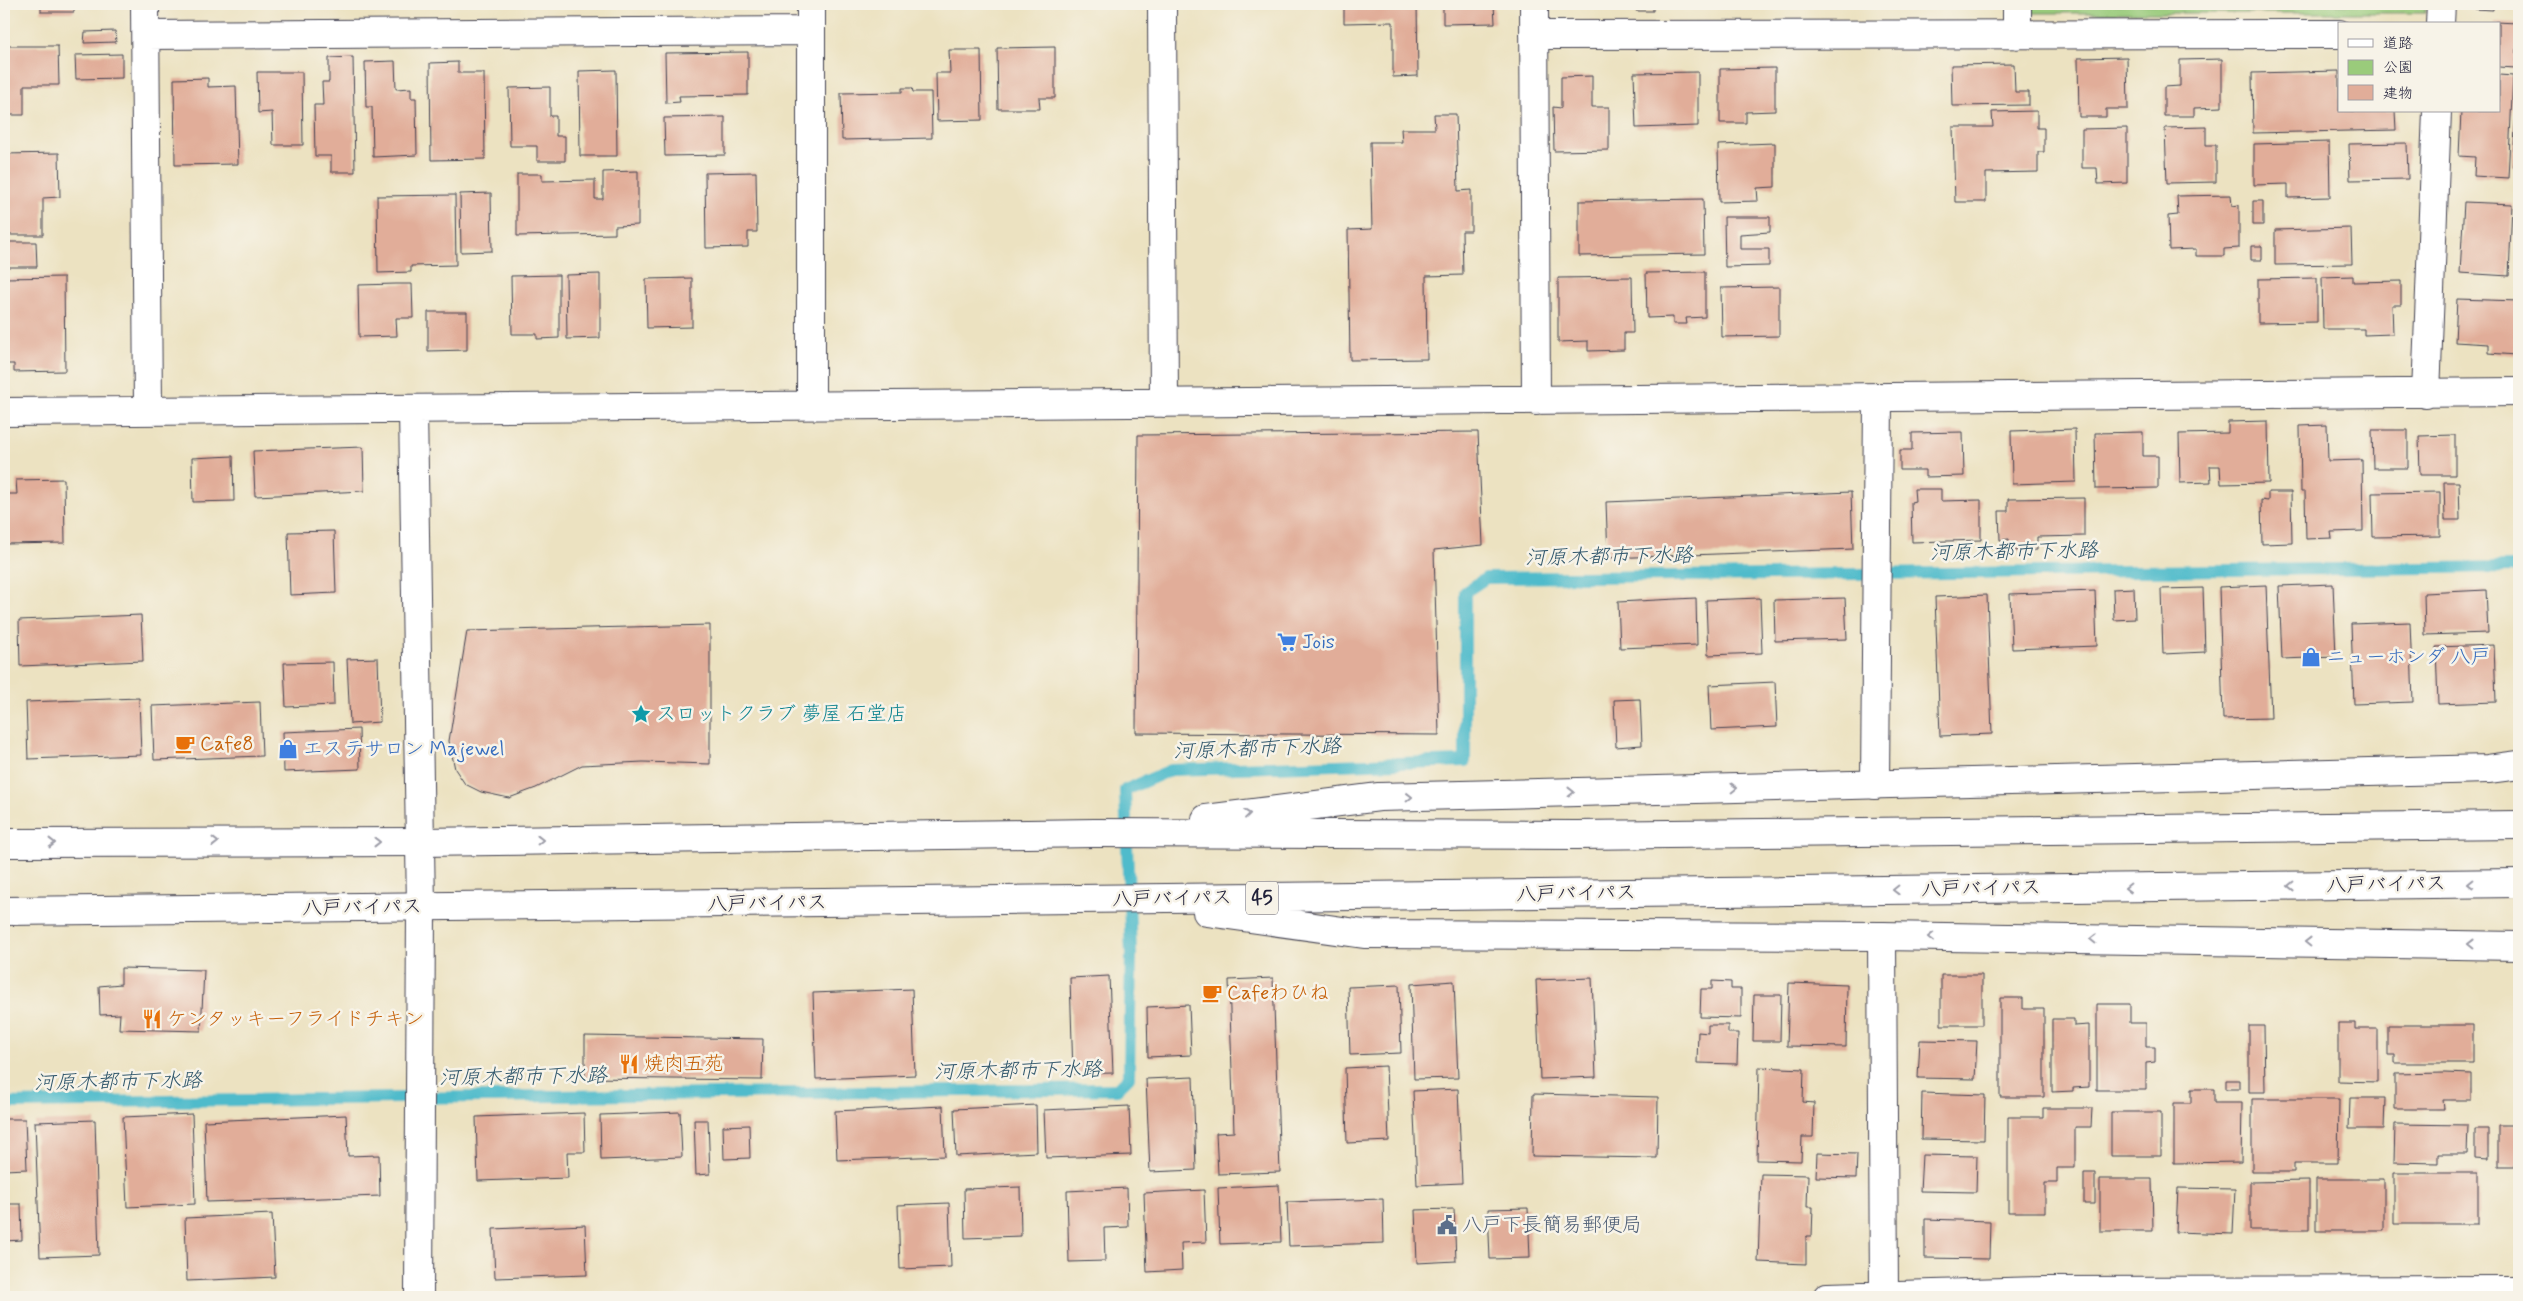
<svg xmlns="http://www.w3.org/2000/svg" width="2523" height="1301" font-family="Mynerve,'Klee One',sans-serif">
<rect width="100%" height="100%" fill="#f7f3e8"/>
<filter id="ink" filterUnits="userSpaceOnUse"><feTurbulence type="fractalNoise" baseFrequency=".02" numOctaves="2"/><feDisplacementMap in="SourceGraphic" scale="10" xChannelSelector="R" yChannelSelector="G"/><feConvolveMatrix kernelMatrix="1 2 1 2 8 2 1 2 1" color-interpolation-filters="sRGB"/></filter>
<filter id="wash" filterUnits="userSpaceOnUse"><feTurbulence type="fractalNoise" baseFrequency=".0096" numOctaves="4" result="noise"/><feDisplacementMap in="SourceGraphic" scale="20" xChannelSelector="R" yChannelSelector="G"/><feGaussianBlur stdDeviation="1.12" result="paint"/><feColorMatrix in="noise" values="0 0 0 0 0 0 0 0 0 0 0 0 0 0 0 0 0 1.4 0 .05"/><feComposite in="paint" operator="in"/></filter>
<g filter="url(#wash)">
<rect width="100%" height="100%" fill="#ece2c1"/>
<path fill="#9acb7b" stroke="#5e765b" d="M2033 4H2425V13H2033Z"/>
<g fill="none" stroke-linecap="round" stroke-linejoin="round">
<path stroke="#4fbbcb" stroke-width="12" d="M4 1103 1117 1089 1129 1077 1131 954 1125 790 1171 770 1465 761V592L1486 578 2519 567"/>
</g>
<g id="blocks">
<path fill="#e1ad99" d="M41 4H74V12H41Z
M1344 4H1417L1418 76 1393 77V22L1344 23Z
M1443 4H1494L1495 23 1443 24Z
M1636 4H1653V11H1636Z
M2476 4H2493V10L2475 9Z
M2495 22 2518 23 2516 68 2499 67V24H2495Z
M115 31 116 42 84 43 85 32Z
M4 46H58L59 85H24V115H4Z
M1055 47V98H1039L1040 109H998L997 48Z
M949 50H981L982 120 937 121 936 73H950Z
M748 52V95L679 96 680 102 666 103 665 53Z
M122 54V78L76 79 75 55Z
M353 57 355 172H331V156H315L314 105H323L322 82H329V58Z
M2127 57 2128 109H2106V117H2079L2078 58Z
M2222 59V107L2194 108V116H2164V87L2180 86V60Z
M395 61 396 89 411 88V98H416L417 155 373 157 372 107H366L365 62Z
M458 62V73H484L485 159 431 160 430 63Z
M2014 64 2015 92H2029V105L1952 106 1951 65Z
M1775 68V111L1746 112V123H1720V69Z
M616 70 617 156H580L579 71Z
M2339 71V111H2395L2396 130 2253 133 2252 73Z
M257 72H302L303 145H273L272 112 258 113Z
M1698 72V126L1636 128 1634 73Z
M2499 75 2513 76 2508 178 2474 176 2475 157 2459 156 2461 111H2499Z
M1592 76V107H1609V150L1554 151 1553 107 1561 108V77Z
M208 78V87L236 86 238 164 175 165 174 79Z
M550 87V116H556V136H565V161H537V146H510L509 88Z
M902 88H912L913 92H931L932 138 842 140 841 93 902 92Z
M2517 91 2519 92V167L2513 166Z
M2037 111V128H2044V152H2038V172L1986 173V202H1955L1953 127H1993L1992 112Z
M1434 114H1456L1458 191 1471 190V231H1462L1463 275 1426 276 1427 359 1350 360 1348 230 1372 229 1370 142H1402L1401 129H1435Z
M725 117V155L665 156 664 118Z
M2206 127V145H2216V182L2167 183 2165 128Z
M2127 128V183L2098 184 2097 168H2082V129Z
M2329 142 2330 197 2288 198V184L2254 185V144Z
M1775 143V187L1757 188 1758 201 1719 202 1718 145Z
M2407 143 2408 179 2350 180 2349 144Z
M59 153 60 197 43 198V235H9L8 198H4V154Z
M638 171V225L615 226V234L517 236V174H542V181L595 180V199H603V172Z
M756 172 757 232H748V247L706 248 705 173Z
M491 193 492 251 461 252 460 194Z
M455 195 456 265 411 266V272L378 273 377 196Z
M2231 195 2232 206 2239 205V248L2224 249V256H2196V249L2169 250 2168 216 2178 215 2177 196Z
M1703 199 1704 254 1579 256V201Z
M2253 201H2263V225H2253Z
M2464 202 2512 204 2509 276 2460 273Z
M1724 217H1770V232L1740 234V249H1769V266L1725 267Z
M2351 228 2352 264 2275 265V230Z
M4 242H36L37 267H4Z
M2251 246H2262V260H2251Z
M1705 272V317L1686 318 1687 324H1673V317L1647 318 1646 273Z
M600 274V338L567 339 566 275Z
M559 275V338L537 339V334H512L511 276Z
M2353 276V282L2401 281V305H2392L2393 334 2364 335V329H2323L2322 277Z
M64 277 65 371 14 372V364H4V278Z
M1632 277 1633 333H1624V350L1588 351V341L1558 342V278Z
M692 278V327L647 328 646 279Z
M2317 278V322L2258 323V279Z
M396 284H412L413 318H396L397 336 359 337 358 285Z
M1779 287V336L1722 337 1721 288Z
M2457 299 2518 301 2515 355 2489 353V344L2455 342Z
M428 312H467V350L428 351Z
M2268 421 2269 483 2221 484 2220 466H2210L2211 482 2180 483 2179 434 2228 433V422Z
M2327 425 2328 461 2362 460 2363 531 2331 532 2332 538 2306 539 2305 492H2301L2300 426Z
M2075 429 2076 482 2012 484 2011 431Z
M2372 430H2408V468H2373Z
M1478 432 1483 545 1434 550 1439 735 1136 733 1138 435Z
M1963 432 1964 476 1925 477V470H1900V450H1912V433Z
M2143 432V456H2158V488L2096 489 2095 433Z
M2455 435V475H2420L2419 436Z
M363 447 364 491 255 496 253 451Z
M233 456 234 501 193 502 192 458Z
M64 479 65 543 4 544V494H17L16 480Z
M2444 482H2459L2460 520H2445Z
M1914 489H1941V501L1981 500V540L1912 542 1911 502 1915 501Z
M1851 492 1853 549 1608 558 1606 502Z
M2268 492H2291L2292 543 2262 544 2261 500 2268 501Z
M2440 492V536L2373 537 2372 493Z
M2084 498V536L2037 537V550L2009 551V539L2000 540 1999 511H2008V499Z
M334 531 336 593 290 595 288 532Z
M2333 584 2336 657 2282 659 2279 586Z
M2266 585 2271 718 2223 719 2219 587Z
M2134 588 2135 619 2114 620 2113 589Z
M2203 588 2205 652 2163 654 2161 589Z
M2486 590 2488 633 2425 635 2424 593Z
M2095 591 2097 646 2012 649 2010 594Z
M1987 595 1992 734 1940 736 1935 597Z
M1696 598 1697 645 1620 648 1618 602Z
M1760 598 1762 653 1708 655 1706 600Z
M1845 598 1847 639 1775 641 1774 600Z
M141 615 143 661 20 666 19 620Z
M2410 622 2413 702 2354 704 2351 624Z
M710 625V764L643 762 582 765 536 788 509 798 481 792 465 784 455 769 449 741 467 631Z
M2494 645 2496 702 2438 704 2436 647Z
M378 658 380 722 350 724 347 659Z
M333 662 334 705 286 707 284 663Z
M1775 682 1777 727 1711 730 1709 685Z
M139 698 141 755 28 759 26 702Z
M1640 699 1642 745 1616 747 1614 700Z
M260 702 262 756 154 760 152 706Z
M359 729 360 769 284 772 283 732Z
M121 968 204 970 201 1031 119 1029 120 1014 100 1015 99 986 121 984Z
M1941 975H1982V1025H1941Z
M1109 976 1113 1073 1073 1074 1070 978Z
M1273 978 1280 1172 1218 1174 1216 1133 1234 1132 1229 980Z
M1592 978 1596 1077 1540 1079 1536 980Z
M1454 981 1458 1078 1414 1079 1411 984Z
M1712 981 1731 982V989H1741V1018L1700 1017 1701 989H1712Z
M1789 983 1847 985 1846 1047 1787 1046Z
M1399 985 1401 1053 1350 1055 1348 987Z
M912 989 915 1075 816 1079 813 993Z
M1754 995H1781L1780 1041H1753Z
M2000 998H2023V1009H2044V1097H2000Z
M2097 1004H2130V1023H2146V1047H2155V1062L2146 1063V1090H2097Z
M1189 1005 1191 1055 1148 1057 1147 1007Z
M2052 1019H2074V1026L2089 1025V1087L2073 1088V1091L2052 1092Z
M2338 1023H2355V1029H2378V1082L2338 1081Z
M1708 1025H1728V1033H1738L1737 1064 1697 1063 1698 1032 1708 1033Z
M2388 1025H2473V1063H2395V1055H2388Z
M2249 1026H2264L2265 1092H2249Z
M585 1036 763 1039 762 1080 585 1078Z
M1920 1040 1977 1041 1975 1079 1918 1078Z
M1386 1066 1389 1141 1347 1143 1345 1068Z
M1759 1067 1804 1069 1803 1102 1814 1103 1813 1137H1802L1801 1161 1757 1160Z
M2444 1073 2471 1074V1100H2443L2444 1109H2395V1074Z
M1193 1077 1196 1170 1150 1172 1146 1079Z
M2226 1080H2239V1089H2226Z
M1458 1089 1462 1183 1417 1185 1413 1091Z
M2191 1089H2214V1103H2242L2241 1162 2174 1163V1103H2191Z
M1922 1093 1985 1095 1984 1140 1921 1139Z
M1533 1094 1658 1097 1657 1158 1532 1156Z
M2350 1098H2385L2384 1129H2349Z
M2252 1099H2339L2338 1163H2294V1172H2252Z
M1036 1105 1037 1152 956 1156 954 1109Z
M943 1106 945 1156 837 1160 835 1111Z
M1129 1106 1131 1155 1046 1158 1044 1110Z
M2043 1108H2092L2091 1127H2075V1168H2057V1183H2045V1212H2008V1117H2043Z
M680 1112 682 1157 601 1160 600 1115Z
M2111 1112H2161V1156H2111Z
M584 1113 585 1152H567L568 1178 478 1181 476 1117Z
M192 1114 195 1204 127 1207 123 1117Z
M346 1115 348 1156 379 1155 380 1196 207 1202 204 1121Z
M4 1119H25L27 1169 4 1170Z
M95 1120 99 1255 40 1257 35 1122Z
M694 1120H708L710 1174 696 1175Z
M2395 1124 2468 1125 2467 1154H2438V1163L2394 1162Z
M749 1125 750 1158 724 1159 723 1126Z
M2498 1125H2519V1166H2498Z
M2475 1129H2488V1159L2475 1158Z
M1817 1153 1857 1154 1856 1178 1816 1177Z
M1922 1155 1977 1156 1976 1192 1920 1191Z
M2084 1173H2095V1204H2084Z
M2394 1173H2478V1224H2394Z
M1761 1174 1808 1175 1807 1207H1813L1812 1236H1806V1264L1758 1262Z
M2100 1179H2152L2153 1231H2100Z
M2316 1179H2384V1231H2316Z
M2309 1181V1230H2250V1182Z
M1279 1185 1281 1242 1220 1244 1218 1188Z
M1020 1187 1021 1236 965 1238 964 1189Z
M1127 1188 1128 1227 1104 1228 1105 1261 1069 1262 1067 1191Z
M2178 1188 2235 1189 2233 1234 2176 1232Z
M1204 1190 1206 1242 1181 1243 1182 1270 1147 1272 1144 1193Z
M1383 1199 1384 1243 1289 1246 1287 1202Z
M949 1203 951 1267 900 1269 898 1205Z
M4 1204H21L22 1240 4 1241Z
M1528 1208 1530 1258 1490 1259 1488 1209Z
M1454 1209 1456 1261 1417 1263 1415 1210Z
M272 1214 275 1277 187 1281 185 1218Z
M1925 1219 1990 1221 1989 1259 1925 1258Z
M585 1225 587 1275 495 1278 493 1229Z"/>
</g>
</g>
<g filter="url(#ink)">
<use href="#blocks" fill-opacity="0" stroke="#403f4f" stroke-width="1"/>
<g fill="none" stroke-linecap="round" stroke-linejoin="round">
<defs>
<path id="minor" d="M145 4 148 411
M811 4V405
M1162 4 1164 403
M1534 4 1536 401
M2017 4V35
M2440 24 2441 4
M146 35 811 31
M1534 35 2339 34
M2426 394 2437 111
M413 410 421 907 419 1297
M4 412 2519 392
M1875 785 1878 397
M1882 936 1884 1296
M1827 1297 2043 1291 2519 1290"/>
<path id="highway" d="M1206 819 1379 797 2488 769 2519 765
M4 843 420 842 1095 833 1576 835 2519 825
M4 911 2519 883
M1207 912 1364 934 1882 936 2519 946"/>
</defs>
<use href="#minor" stroke="#403f4f" stroke-width="30"/>
<use href="#highway" stroke="#403f4f" stroke-width="30"/>
<use href="#minor" stroke="#fff" stroke-width="28"/>
<use href="#highway" stroke="#fff" stroke-width="28"/>
</g>
<defs><path id="oneway-chevron" d="M-2-3.5L2.5 0L-2 3.5" fill="none" stroke-width="1.6" stroke-linecap="round" stroke-linejoin="round" transform="scale(1.25)"/></defs>
<g stroke="#9c9ca7">
<use href="#oneway-chevron" transform="translate(1734 788) rotate(-1)"/>
<use href="#oneway-chevron" transform="translate(1571 792) rotate(-1)"/>
<use href="#oneway-chevron" transform="translate(1409 797) rotate(-1)"/>
<use href="#oneway-chevron" transform="translate(1247 814) rotate(-7)"/>
<use href="#oneway-chevron" transform="translate(540 840) rotate(-1)"/>
<use href="#oneway-chevron" transform="translate(215 842)"/>
<use href="#oneway-chevron" transform="translate(377 842)"/>
<use href="#oneway-chevron" transform="translate(52 843)"/>
<use href="#oneway-chevron" transform="translate(2471 884) rotate(179)"/>
<use href="#oneway-chevron" transform="translate(2291 886) rotate(179)"/>
<use href="#oneway-chevron" transform="translate(2128 888) rotate(179)"/>
<use href="#oneway-chevron" transform="translate(1896 890) rotate(179)"/>
<use href="#oneway-chevron" transform="translate(1931 937) rotate(-179)"/>
<use href="#oneway-chevron" transform="translate(2093 939) rotate(-179)"/>
<use href="#oneway-chevron" transform="translate(2308 942) rotate(-179)"/>
<use href="#oneway-chevron" transform="translate(2471 944) rotate(-179)"/>
</g>
</g>
<defs>
<symbol id="supermarket-bare" viewBox="-9 -9 18 18"><path d="M-6-5.5h2.5l.6 2H6L4.5 2H-2.5L-4.4-4H-6ZM-1.5 3.2a1.3 1.3 0 1 0 .1 0ZM3 3.2a1.3 1.3 0 1 0 .1 0Z" fill="#3f7fe0" stroke="#f7f3e8" stroke-width="2.5" paint-order="stroke"/></symbol>
<symbol id="shop-bare" viewBox="-9 -9 18 18"><path d="M-5-2.5h2.3a2.7 3.5 0 0 1 5.4 0H5L5.5 6h-11ZM-1.5-2.5h3a1.5 2.3 0 0 0-3 0Z" fill="#3f7fe0" stroke="#f7f3e8" stroke-width="2.5" paint-order="stroke"/></symbol>
<symbol id="sight-bare" viewBox="-9 -9 18 18"><path d="M0-6L1.8-2.2L6-1.7L2.9 1.2L3.7 5.4L0 3.3L-3.7 5.4L-2.9 1.2L-6-1.7L-1.8-2.2Z" fill="#0f9aa8" stroke="#f7f3e8" stroke-width="2.5" paint-order="stroke"/></symbol>
<symbol id="cafe-bare" viewBox="-9 -9 18 18"><path d="M-5.5-4.5H6V0H3Q3 3.5 0 3.5H-2.5Q-5.5 3.5-5.5 0ZM3-3.2v2h1.7v-2ZM-6 4.5H4V6H-6Z" fill="#e8710a" stroke="#f7f3e8" stroke-width="2.5" paint-order="stroke"/></symbol>
<symbol id="restaurant-bare" viewBox="-9 -9 18 18"><path d="M-5-6h1v4h1v-4h1v4h1v-4h1v5L-1.5 .5V6h-2V.5L-5-1ZM5-6V6H3V1.5H1.5Q1.5-4 5-6Z" fill="#e8710a" stroke="#f7f3e8" stroke-width="2.5" paint-order="stroke"/></symbol>
<symbol id="civic-bare" viewBox="-9 -9 18 18"><path d="M-.6-6.5H3V-4.5H.6V-3L4-1V1h2V6H-6V1h2V-1L-.6-3ZM-1.2 2.5V6h2.4V2.5Z" fill="#5c6f8a" stroke="#f7f3e8" stroke-width="2.5" paint-order="stroke"/></symbol>
</defs>
<g fill-rule="evenodd">
<use href="#supermarket-bare" x="1273" y="628" width="28" height="28"/>
<use href="#shop-bare" x="2297" y="643" width="28" height="28"/>
<use href="#sight-bare" x="627" y="700" width="28" height="28"/>
<use href="#cafe-bare" x="171" y="730" width="28" height="28"/>
<use href="#shop-bare" x="274" y="735" width="28" height="28"/>
<use href="#cafe-bare" x="1198" y="979" width="28" height="28"/>
<use href="#restaurant-bare" x="138" y="1005" width="28" height="28"/>
<use href="#restaurant-bare" x="615" y="1050" width="28" height="28"/>
<use href="#civic-bare" x="1433" y="1211" width="28" height="28"/>
</g>
<g text-anchor="middle" dominant-baseline="central" stroke-width="5" stroke-linejoin="round" paint-order="stroke">
<rect fill="#f7f3e8" stroke="#62616f" stroke-width="1" x="1246" y="881.5" width="32" height="33" rx="4"/>
<g font-size="19" font-weight="bold" fill="#22223b">
<text x="1262" y="898">45</text>
</g>
<g font-size="20" fill="#366cbe" stroke="#f7f3e8" text-anchor="start">
<text x="1302" y="642">Jois</text>
<text x="2326" y="657">ニューホンダ 八戸</text>
<text x="303" y="749">エステサロン Majewel</text>
</g>
<g font-size="20" fill="#0d838f" stroke="#f7f3e8" text-anchor="start">
<text x="656" y="714">スロットクラブ 夢屋 石堂店</text>
</g>
<g font-size="20" fill="#c56008" stroke="#f7f3e8" text-anchor="start">
<text x="200" y="744">Cafe8</text>
<text x="1227" y="993">Cafeわひね</text>
<text x="167" y="1019">ケンタッキーフライドチキン</text>
<text x="644" y="1064">焼肉五苑</text>
</g>
<g font-size="20" fill="#22223b" stroke="#f7f3e8">
<text transform="translate(2386 885) rotate(-1)">八戸バイパス</text>
<text transform="translate(1981 889) rotate(-1)">八戸バイパス</text>
<text transform="translate(1576 894) rotate(-1)">八戸バイパス</text>
<text transform="translate(1172 899) rotate(-1)">八戸バイパス</text>
<text transform="translate(767 904) rotate(-1)">八戸バイパス</text>
<text transform="translate(362 908) rotate(-1)">八戸バイパス</text>
</g>
<g font-size="20" fill="#4e5e75" stroke="#f7f3e8" text-anchor="start">
<text x="1462" y="1225">八戸下長簡易郵便局</text>
</g>
<g font-size="21" font-style="italic" fill="#32586d" stroke="#f7f3e8">
<text transform="translate(2014 552) rotate(-1)">河原木都市下水路</text>
<text transform="translate(1609 557) rotate(-1)">河原木都市下水路</text>
<text transform="translate(1257 749) rotate(-2)">河原木都市下水路</text>
<text transform="translate(1018 1071) rotate(-1)">河原木都市下水路</text>
<text transform="translate(523 1077) rotate(-1)">河原木都市下水路</text>
<text transform="translate(118 1082) rotate(-1)">河原木都市下水路</text>
</g>
</g>
<rect width="2523" height="1301" fill="none" stroke="#f7f3e8" stroke-width="20"/>
<rect x="2338" y="22" width="162" height="90" fill="#f7f3e8" stroke="#a29fa3"/>
<rect x="2348" y="39" width="25" height="8" fill="#ffffff" stroke="#a29fa3"/>
<text x="2383" y="48" font-size="15" fill="#22223b">道路</text>
<rect x="2348" y="60" width="25" height="15" fill="#9acb7b" stroke="#a29fa3"/>
<text x="2383" y="72" font-size="15" fill="#22223b">公園</text>
<rect x="2348" y="85" width="25" height="15" fill="#e1ad99" stroke="#a29fa3"/>
<text x="2383" y="98" font-size="15" fill="#22223b">建物</text>
</svg>
